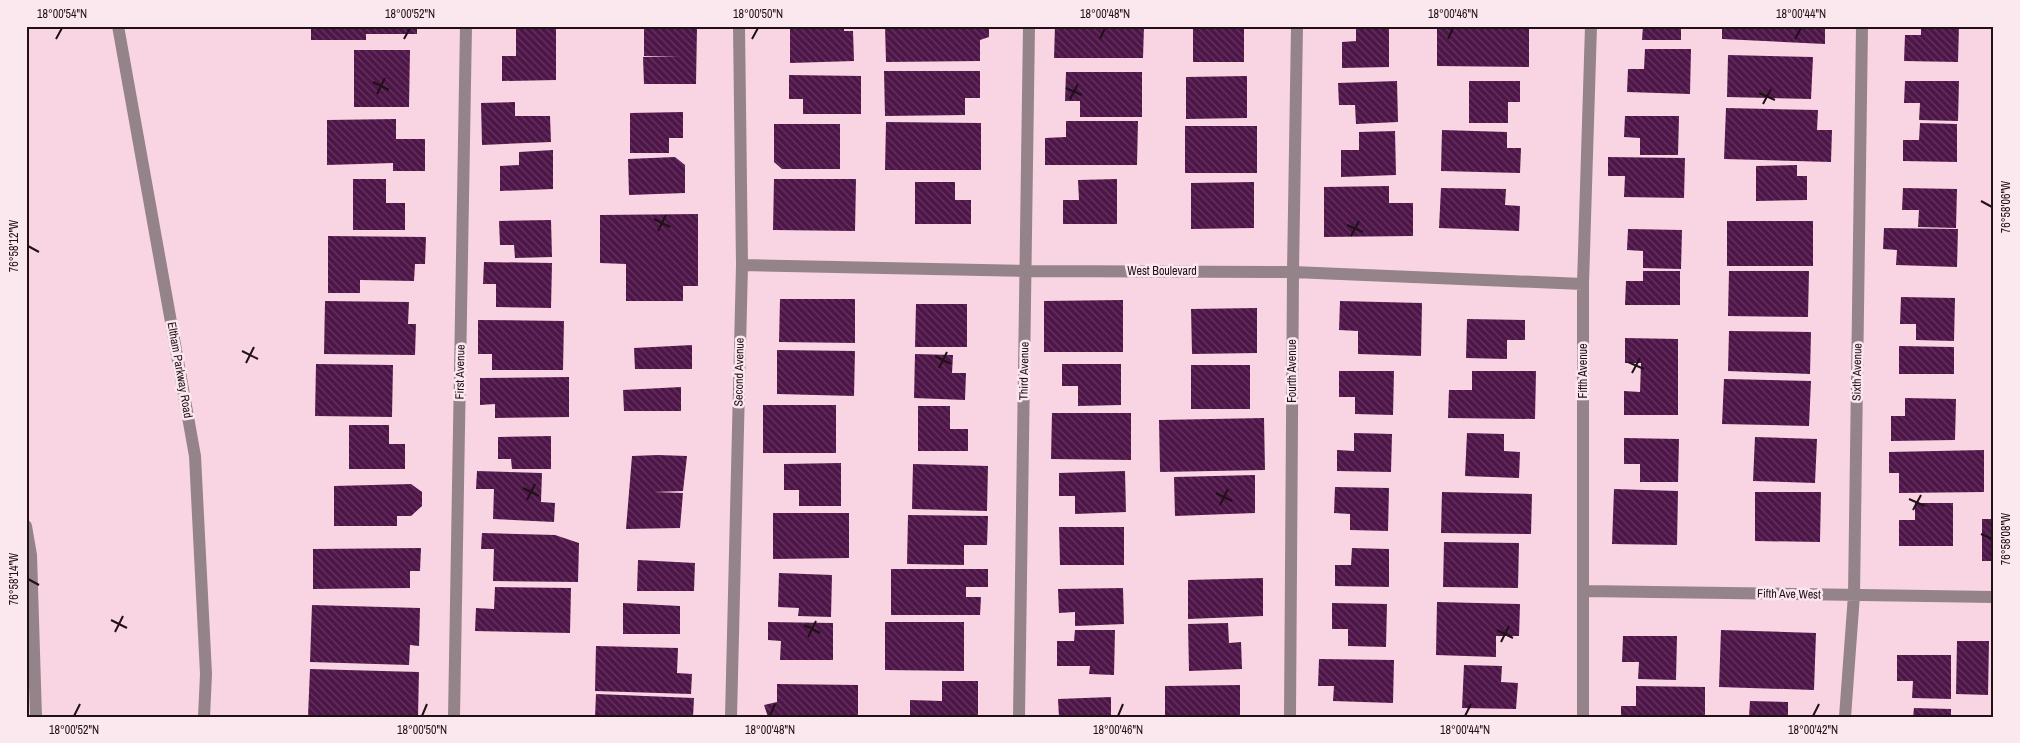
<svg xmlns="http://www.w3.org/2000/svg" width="2020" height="743" font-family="'Archivo Narrow',sans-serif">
<defs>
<pattern id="building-back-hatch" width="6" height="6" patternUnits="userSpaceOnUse" patternTransform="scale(1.25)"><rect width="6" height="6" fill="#4e1648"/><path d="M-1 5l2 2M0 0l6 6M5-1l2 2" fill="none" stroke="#64365f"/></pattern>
</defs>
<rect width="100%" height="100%" fill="#f9d5e4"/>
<path fill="url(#building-back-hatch)" d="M311 26H417V34H366V40H311Z
M516 26H556V80L502 81V56H516Z
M790 26H844V31H853L854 61 790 63Z
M885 26H989V37L980 40V61L886 62Z
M1055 26H1144L1143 58H1054Z
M1193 26H1244V62H1193Z
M1356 26H1389V67L1342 68V42L1356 41Z
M1437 26H1529V67L1437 66Z
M1643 26H1681V40H1642Z
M1722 26H1825V44L1722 39Z
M1921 26H1959L1958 62 1904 61 1905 35H1921Z
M697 28 696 84H644L643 57 680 56H644V29Z
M1645 49H1691L1690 94 1627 92 1628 69H1644Z
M354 50H410L409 107H354Z
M1728 55 1813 57 1811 99 1727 97Z
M884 71H980V98H965V115L885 116Z
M1066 72H1142V117H1080V101H1065Z
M789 75 861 76V114H803V99H789Z
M1247 76V118L1186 119V77Z
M1397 81 1398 122 1356 124 1355 105H1339L1338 83Z
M1469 81H1520V102H1508V123H1469Z
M1905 81H1959L1958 121 1919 120 1920 103H1904Z
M515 102V116H550L551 142 482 145 481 103Z
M1726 108 1818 110 1817 130H1832L1831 162 1724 159Z
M683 112V138H669V153H630V113Z
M1625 116H1679L1678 155H1640V138L1624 137Z
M396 119V139H425V171H393V163L327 165V120Z
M1066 121H1138L1137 165H1045V138L1066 137Z
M886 122 981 123V170H885Z
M1920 123 1957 124V162L1903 161V140H1919Z
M774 124H840V169H782L774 162Z
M1185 126H1257V173H1185Z
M1442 130 1507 132V148H1521L1520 173 1441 171Z
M1395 131 1396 175 1341 177V150H1359V132Z
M553 150V189L500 191V166L519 165V152Z
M675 157 685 165V193L629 195 628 159Z
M1608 157 1685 158 1684 198 1624 197 1625 176H1608Z
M1797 165V176H1807V200L1756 201V166Z
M353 179H386V203H405V230H353Z
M774 179H856L855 231 773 230Z
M1117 179V224H1063V200H1079L1078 180Z
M915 182H955V200H971V224H915Z
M1254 182V228L1191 229V183Z
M1389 186V203H1413V236L1324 237V187Z
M1441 188 1506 189 1505 205 1520 206 1519 231 1439 228Z
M1903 188 1957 189 1956 228 1918 227 1919 210H1902Z
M698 214V286H683V301H626V264L600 263V215Z
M551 220 552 257 515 258 514 245H500L499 221Z
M1727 221H1813V266H1727Z
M1884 228 1958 229 1957 267 1896 265 1897 250 1883 249Z
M1628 229 1682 230 1681 269 1643 268V251L1627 250Z
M328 236 426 237 425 264H415L414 281 360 280V293H328Z
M484 262 552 263 551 308 496 307V284H483Z
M1643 271H1680V305H1625L1626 281H1643Z
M1729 271H1809L1808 317 1728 316Z
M1901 297 1955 298 1954 341 1916 340V324H1900Z
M780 299H855V343L779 342Z
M1123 300V352H1044V301Z
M325 301 409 302 408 324H416L415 355 324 354Z
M1340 301 1422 303 1421 356 1358 354V331L1339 330Z
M916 304H967V347H915Z
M1257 308V353L1192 354 1191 309Z
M1467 319 1525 320V340H1507V359L1466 358Z
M478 320 564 321 563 370H492V354H478Z
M1729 331 1811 332 1810 374 1728 371Z
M1625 338 1678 339V415H1624V391L1640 392 1641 363H1625Z
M692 345V369H635L634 348Z
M1899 346 1954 347V374H1899Z
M777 350 855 351 854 396 777 394Z
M915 354 953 355 952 373H966L965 400 914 398Z
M316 364 393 365 392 417 315 416Z
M1062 364H1121V405L1078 406V386H1062Z
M1191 365H1250V409H1191Z
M1339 371H1394L1393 415 1355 414V397H1339Z
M1472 371H1536L1535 419 1448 418 1449 390H1472Z
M569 377V417L495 418V404L480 405V378Z
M1724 379 1811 381 1809 426 1722 424Z
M681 387V411H624L623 390Z
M1905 398 1956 399 1955 440 1891 441V416H1905Z
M763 405H836V453H763Z
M918 406H950V429H968V451H918Z
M1052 413H1131V460L1051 459Z
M1264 418 1265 470 1160 472 1159 420Z
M349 425H389V444H405V469H349Z
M1354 433 1392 434 1391 472 1337 471V450L1354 451Z
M1467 433 1504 434V451L1520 452 1519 478 1465 476Z
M551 436V469H512L511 459H498V437Z
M1755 437 1817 439 1815 483 1753 481Z
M1624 438 1679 439 1678 482H1640V464H1624Z
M1984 450V492L1899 493V473H1889V452Z
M658 455 687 456 683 491 654 492 683 493 680 528 626 529 632 456Z
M841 463V506H799V490H784V464Z
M913 464 988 466 987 511 912 509Z
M477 471 542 473 541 502 555 503 554 522 493 519 494 489H476Z
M1125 471 1126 512 1075 514V496H1059V473Z
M1255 475V513L1175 516 1174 477Z
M411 484 422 492V506L411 516H397V526H334V486Z
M1335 487 1389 488 1388 531 1350 530V514L1334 513Z
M1614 489 1678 491 1677 545 1612 544Z
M1442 492 1532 494 1531 534 1441 533Z
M1755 492H1821L1820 542 1755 541Z
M1915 503H1953V546H1899V520H1915Z
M773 513H849V558L773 559Z
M908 515 988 516 987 545H964V565L907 564Z
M1982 519H1994V561H1982Z
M1059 527H1124V565H1060Z
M482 533 555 535 579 543 578 582 493 581 494 549H481Z
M1444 542 1519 543 1518 588 1443 587Z
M421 548 420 571H410V588L313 589V549Z
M1352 548 1389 549V587L1335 586V565H1351Z
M638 560 695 563 694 591H637Z
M891 569H988V587H966V597H981L980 615H891Z
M779 573 832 575 831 617 798 616 799 608 778 607Z
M1263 578V616L1188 619V580Z
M495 587 571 588 570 633 475 631 476 608 494 609Z
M1123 588 1124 624 1075 626V612L1059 613 1058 589Z
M1437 602 1520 604 1519 636H1496V657L1436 655Z
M623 603 680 606V634H623Z
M1332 603 1387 604 1386 647 1348 646V629H1332Z
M312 605 420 608 419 646 410 645 409 665 310 662Z
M768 622 833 623V660H780L781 641 768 640Z
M885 622H964V671L885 670Z
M1228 623 1229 643 1241 642 1242 669 1189 671 1188 624Z
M1075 630H1115L1114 675 1089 674 1090 666H1057V641H1074Z
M1721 630 1816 633 1814 690 1719 687Z
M1623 636H1677L1676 680 1638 679 1639 662H1622Z
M1957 641H1989L1988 695 1956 694Z
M596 646 678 648 677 673 692 674 691 694 595 691Z
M1897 655H1951V699L1912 698 1913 681H1897Z
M1319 659 1394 660 1393 703 1333 701 1334 686H1318Z
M1464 665 1502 666 1501 682 1518 683 1516 709 1462 708Z
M310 669 419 672 418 717 308 716Z
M942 681H978V717H910V700L942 701Z
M777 684 858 685V717H768L764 705 777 702Z
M1240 685V717H1165V686Z
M1636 686 1705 687V717H1621V706H1636Z
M596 694 694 698 693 717H595Z
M1111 697V717H1059L1058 699Z
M1750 701 1788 702V717H1749Z
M1914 708 1951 709V717H1913Z"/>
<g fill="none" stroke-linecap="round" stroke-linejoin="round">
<path stroke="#95838a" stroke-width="12" d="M742 265 1025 271 1293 272 1583 284
M26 526 31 555 36 717
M1584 591 1994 597
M454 717 466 26
M731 717 742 265 739 26
M1019 717 1029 26
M1290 717 1293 272 1297 26
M1583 717V284L1591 26
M1845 717 1854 595 1862 26"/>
<path stroke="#95838a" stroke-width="12" d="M118 26 195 456 206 674 204 717"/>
</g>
<path fill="none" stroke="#201017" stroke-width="2" d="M56 39 62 28M404 39 410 28M752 39 758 28M1100 39 1105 28M1448 39 1453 28M1795 39 1801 28M373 82 389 90M1066 88 1082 95M1759 93 1775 100M377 94 385 78M1070 99 1078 84M1763 104 1771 89M1981 201 1992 207M654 219 670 227M1347 225 1363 232M658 231 666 215M1351 236 1359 221M28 246 39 252M242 351 258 359M935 356 951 364M1628 362 1644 369M246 363 254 347M939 368 947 352M1632 373 1640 358M523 488 539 496M1216 493 1232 501M1909 499 1925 506M527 500 535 484M1220 505 1228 489M1913 510 1921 495M1981 534 1992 539M28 579 39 585M111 620 127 628M804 625 820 633M1497 630 1513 638M115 632 123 616M808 637 816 621M1501 642 1509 626M74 716 80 704M422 716 427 704M770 716 775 704M1118 716 1123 704M1465 716 1471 704M1813 716 1819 704"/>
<g text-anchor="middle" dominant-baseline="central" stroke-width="5" stroke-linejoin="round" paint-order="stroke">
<g font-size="12" fill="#201017" stroke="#fbe8ef">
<text x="1162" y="271">West Boulevard</text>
<text transform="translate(180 370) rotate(80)">Eltham Parkway Road</text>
<text transform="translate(1024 371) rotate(-89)">Third Avenue</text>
<text transform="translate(1292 371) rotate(-90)">Fourth Avenue</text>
<text transform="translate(1583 371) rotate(-90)">Fifth Avenue</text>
<text transform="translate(460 372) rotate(-89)">First Avenue</text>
<text transform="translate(739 372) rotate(-89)">Second Avenue</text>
<text transform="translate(1857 372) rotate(-89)">Sixth Avenue</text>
<text transform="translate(1789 594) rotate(1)">Fifth Ave West</text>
</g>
</g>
<rect width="2020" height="743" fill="none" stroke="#fbe8ef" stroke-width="55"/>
<rect x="28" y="28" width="1964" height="688" fill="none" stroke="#201017" stroke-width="2"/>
<g font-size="12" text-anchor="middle" fill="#201017">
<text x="62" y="18">18°00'54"N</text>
<text x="410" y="18">18°00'52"N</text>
<text x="758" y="18">18°00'50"N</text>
<text x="1105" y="18">18°00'48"N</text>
<text x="1453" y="18">18°00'46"N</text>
<text x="1801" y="18">18°00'44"N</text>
<text transform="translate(2006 207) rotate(-90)" y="4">76°58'06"W</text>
<text transform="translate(14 246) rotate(-90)" y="4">76°58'12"W</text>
<text transform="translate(2006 539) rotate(-90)" y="4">76°58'08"W</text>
<text transform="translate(14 579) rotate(-90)" y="4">76°58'14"W</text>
<text x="74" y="734">18°00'52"N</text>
<text x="422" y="734">18°00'50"N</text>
<text x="770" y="734">18°00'48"N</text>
<text x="1118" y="734">18°00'46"N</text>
<text x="1465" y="734">18°00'44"N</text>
<text x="1813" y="734">18°00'42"N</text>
</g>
</svg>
